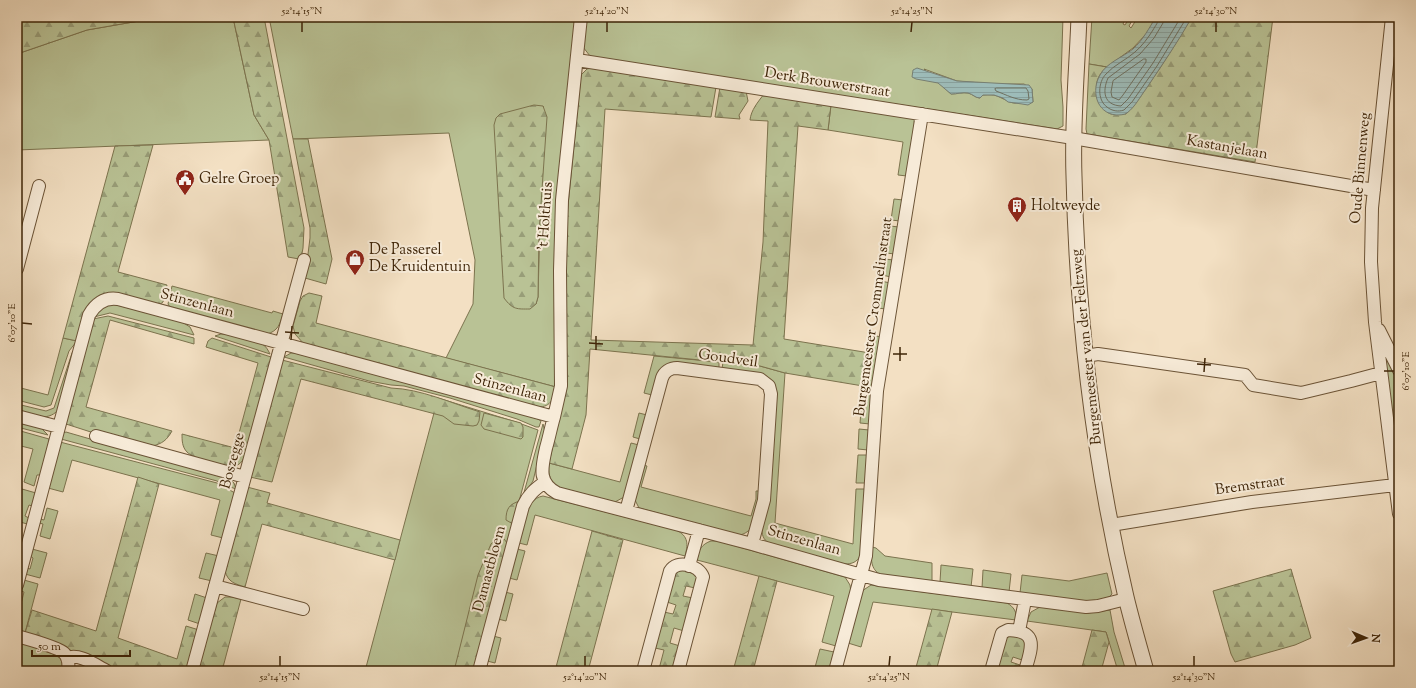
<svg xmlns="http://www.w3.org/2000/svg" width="1416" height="688" font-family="'Sorts Mill Goudy',serif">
<defs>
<pattern id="forest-firs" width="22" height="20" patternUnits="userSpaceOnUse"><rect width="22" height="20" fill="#b9c295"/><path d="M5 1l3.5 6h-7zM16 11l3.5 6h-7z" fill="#989d78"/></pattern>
<pattern id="water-rules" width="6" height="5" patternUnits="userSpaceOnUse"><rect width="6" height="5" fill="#9dbcb9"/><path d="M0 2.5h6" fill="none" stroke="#88a19e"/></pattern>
</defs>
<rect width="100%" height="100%" fill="#f3e0c3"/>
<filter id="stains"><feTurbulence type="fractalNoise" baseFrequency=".005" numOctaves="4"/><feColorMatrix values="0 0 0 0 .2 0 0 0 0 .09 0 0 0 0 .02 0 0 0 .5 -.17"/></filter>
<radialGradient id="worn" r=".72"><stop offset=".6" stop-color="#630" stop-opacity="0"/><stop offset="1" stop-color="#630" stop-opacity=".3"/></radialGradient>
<path fill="#b9c295" stroke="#7c734e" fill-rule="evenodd" d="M162 17H229L234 22 254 115 269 140 17 150V54L87 30Z
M269 17H576L556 214 555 238 556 387 446 358 473 304 475 260 449 133 293 139ZM543 106 538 297 536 304Z
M585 17H1063L1061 80 1063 107V126L1057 129 597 58 590 56 583 47ZM924 69 957 81 993 84H1024L1032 89 1033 102C1026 103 1014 105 1008 101 996 96 997 94 983 95L980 98C975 98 973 94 968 93 963 92 957 94 951 94Z
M1092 17H1126L1123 24 1125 25 1130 17H1134L1129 26 1131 28 1138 17H1156L1147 33 1133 48 1107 67 1089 64Z
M831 105 914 118 915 132 907 176 898 175 903 142 828 130Z
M894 199 903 200 900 221 891 220Z
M890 226 899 227 895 254 886 253Z
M884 259 894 260 891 277 882 275Z
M881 281 890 283 886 309 877 308Z
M172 286 272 313 273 311 283 314C280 324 278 331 267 334L171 309 168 304Z
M113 304 182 322 190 327 194 335 110 313 94 317 101 308Z
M221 334C230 334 255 339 262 344 266 346 268 350 270 354L215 336Z
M872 335 881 337 870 424 860 423 863 386Z
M63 338 77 341 69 351 51 405 44 407 17 400V387L48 395Z
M75 348 58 410C47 423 30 414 17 410V404L46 411 54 408 72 353Z
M291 353H295L533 416 541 421 539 427H536L517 419 450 398 404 386 391 385 369 381 284 357Z
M654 356 719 362V369L677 364 652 395 644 393Z
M1388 358 1399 387V472L1385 359Z
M723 362 760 366 785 373 775 523 853 544 856 489H866L860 556C857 562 852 564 845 564L773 545C766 542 763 539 762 532L775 389 722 369Z
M438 398 516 422 538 430 474 671H365Z
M639 413 647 415 640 439 633 437Z
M17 421 41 428 48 435 17 427Z
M543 424 545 432 544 436 533 481 523 496Z
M859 429 869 430 868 450 858 449Z
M17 430 49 439V444L41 475H37L34 486 24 482 33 449 17 445Z
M66 432 229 479 234 483 236 489 222 484 217 481 61 439 63 433Z
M60 442 217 483 235 493 223 538 211 535 220 500 72 460 63 492 48 488Z
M631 443 639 445 624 497 615 502 561 488C549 482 548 474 549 463L620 482Z
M858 455H868L866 483H856Z
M643 465 647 466 641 487 751 516 756 499V491H760C760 501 756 520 751 528 748 532 744 534 740 535L639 508 635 500Z
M22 489 36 493 32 506 29 505 25 516 29 518 27 524 17 521V506Z
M543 496 676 530C689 536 688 545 685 556L535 515 527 545 519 543C522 528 524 499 543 496Z
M47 508 58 511 50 539 40 536 43 524 39 523 40 519 44 520Z
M711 541H718L845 577 850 585 851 592 836 646 822 642 834 596 697 560C698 550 702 544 711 541Z
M872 547 876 548 885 556 932 563V581L881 575C870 569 871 559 872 547Z
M32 549 47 553 40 578 25 574 27 568 30 569 33 558 30 556Z
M517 549 525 551 517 580 509 578Z
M206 553 219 556 212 581 199 578Z
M941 565 973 569 971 587 940 582Z
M983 570 1011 574 1009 592 982 588Z
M1107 573 1112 594 1109 597 1091 602 1020 593 1022 575 1069 581Z
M24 580 38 584 25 633 17 630V604H21L24 592 20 591Z
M871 585 1007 603C1014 607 1017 612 1016 620L873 602 861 647 848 643 862 591Z
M505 592 513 594 506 621 498 619Z
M195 594 207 598 200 624 188 620Z
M1040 607 1088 613 1110 610 1114 632 1126 671H1118L1106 632 1027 621 1031 612Z
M493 636 501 638 495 663 487 661Z
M17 641 59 656 64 663 63 671H31L17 666Z
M820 649 834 652 829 671H814Z"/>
<path fill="url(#forest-firs)" stroke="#7c734e" d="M17 17H162L87 30 17 54Z
M229 17H264L304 228 303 248 301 259H299L288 257 269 140 254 115 234 22Z
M1192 17H1273L1255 162 1087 134 1086 129 1089 64 1107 67C1096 76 1094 87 1099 100 1102 107 1104 111 1111 114 1115 115 1122 114 1126 114L1135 104 1160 68Z
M591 68 716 87 711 117 605 109 591 340 753 345 763 242 768 121 750 120C751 110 758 102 764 94L831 105 828 130 798 126 784 339 870 353 863 386 785 373 760 366 590 349 586 415 572 469 549 463 567 384 565 236 581 75 587 69Z
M720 87 746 91 748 101 739 115 740 119 715 117Z
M534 105 543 106 547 117 539 233 538 297 536 304 530 309C517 309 513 310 504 298L494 125 496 118 500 114Z
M293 139H308L332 259 326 284 305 278 310 238V228Z
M153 145 118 272 167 285 163 302 159 305 109 294 77 341 63 338 115 146Z
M309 293 322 296 316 323 556 387C553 398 552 407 538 407L304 344 295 334 293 326 300 301 303 296Z
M108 316 194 338V344L110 320 86 407 172 431C167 440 162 444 152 446L97 434 66 424 65 422 93 319Z
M212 338 271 357V363L244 458C242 462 239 465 235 466 227 468 192 458 187 452 182 447 182 440 182 434L235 448 258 363 206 347 208 341Z
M282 360 391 388C421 389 451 403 480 412L479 421 477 425 473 426 454 424 443 416 301 379 272 482 250 477Z
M484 413 521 423 523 427V437L521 439 484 429 481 425Z
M138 477 159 484 118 638 177 659 186 626 199 630 188 671H114L83 655 25 633 32 610 96 631Z
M247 487 270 493 267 503 400 540 395 560 262 524 245 587C235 584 228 582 225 571Z
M520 501 513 524 506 520C506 509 509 504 520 501Z
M592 531 623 540 588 671H555Z
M498 537 504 539 508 544 474 671H454L478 575 491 544Z
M680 569 693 573 697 575 695 588 686 586 683 596 693 598 684 631 674 628 670 643 680 646 673 671H648L650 667 659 669 664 650 655 648 664 612 673 614 676 605 667 602 675 573Z
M1291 569 1311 638 1295 645 1235 662 1231 654 1213 591Z
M759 576 777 581 753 671H733Z
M225 597H232L241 599 222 671H197L217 603Z
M932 609 952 612 936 671H915Z
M1092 630 1106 632 1109 642 1101 671H1081Z
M1011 635 1024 639 1026 645 1022 660 1013 657 1011 662 1020 665 1019 671H1007V670L997 667 1007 637Z"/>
<path fill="url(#water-rules)" stroke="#777f72" d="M1156 17H1192C1178 42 1162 65 1146 89 1140 97 1135 107 1127 113 1124 115 1120 115 1116 115 1096 113 1091 90 1100 75 1106 63 1123 57 1133 49 1143 40 1149 28 1156 17Z
M917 68 957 81 1029 85 1032 89 1033 102 1028 105 1022 104 1008 102 1003 98 994 95H983L980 98C975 98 973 94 968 93 963 92 957 94 951 94L938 83 916 79 912 77 913 70Z"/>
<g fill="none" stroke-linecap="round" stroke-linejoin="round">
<path stroke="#6e7060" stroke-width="1" d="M1159 17C1159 22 1155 26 1153 30 1148 38 1142 46 1135 52 1126 60 1114 65 1106 74 1098 82 1097 100 1107 107 1112 111 1118 112 1124 110L1132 102 1157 66 1187 17
M1164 17 1163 23 1154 38 1140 54 1108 78C1102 92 1104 105 1121 106L1128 99 1153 63 1181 17
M1144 59H1146V62L1123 95 1119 100 1112 97 1111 92 1113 81Z
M997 88H1026L1028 91 1029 99 1027 100C1015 100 1007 95 996 91L995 89Z"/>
<defs>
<path id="minor" d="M1392 17 1372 208 1371 262 1375 322 1399 514
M577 60 1073 138 1374 190
M17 269 39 186
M1379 330 1399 370
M1086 356 1098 354 1245 375 1253 385 1301 393 1351 381 1381 373
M17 416 59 427 89 315C96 303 105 297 118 299L554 417C551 427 549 438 546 448 542 467 537 482 557 493L752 544 879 580 1086 607 1098 606 1126 599
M554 417 561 386 560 271 562 200 581 17
M96 436 245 477
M626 511 662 378C664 372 670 368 677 368L760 379 769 386 771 394 764 500 752 544
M1111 525 1252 502 1395 485
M689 566 699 530
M17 585 59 427
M215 586 303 609
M1019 631 1025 600
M17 636C27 639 58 647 64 653 69 658 69 664 68 671
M67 658C80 653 95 665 107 671
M192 671 304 260
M479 671 523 506C528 495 535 489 545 482
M643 671 670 571C677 559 699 565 703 577L678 671
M835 671 866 556 877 391 922 114
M991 671 1001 636 1002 633 1008 630C1040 631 1031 649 1025 671"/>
<path id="tertiary" d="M1079 17C1077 70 1072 123 1074 176 1077 317 1094 460 1126 597 1132 622 1139 646 1146 671"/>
</defs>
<use href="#minor" stroke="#6b5336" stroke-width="14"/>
<use href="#tertiary" stroke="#6b5336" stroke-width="17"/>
<use href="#minor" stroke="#f7ebd8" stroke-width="12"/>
<use href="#tertiary" stroke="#f7ebd8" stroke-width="15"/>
</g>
<path fill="none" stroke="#3e2407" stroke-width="1.5" d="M302 32V22M607 32V22M911 32 912 22M1216 32V22M22 323 32 324M285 332 299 333M291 340 292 326M589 343 603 344M596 350V336M893 354H907M900 361V347M1197 364 1211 365M1384 371H1394M1204 372 1205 358M280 666V656M585 666V656M889 666 890 656M1194 666V656"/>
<defs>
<symbol id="civic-pin" viewBox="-11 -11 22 30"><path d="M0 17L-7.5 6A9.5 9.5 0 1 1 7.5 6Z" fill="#8f2418" stroke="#f7ebd8"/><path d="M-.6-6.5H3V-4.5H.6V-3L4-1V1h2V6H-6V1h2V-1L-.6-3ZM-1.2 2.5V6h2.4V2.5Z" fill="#fff"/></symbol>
<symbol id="building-pin" viewBox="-11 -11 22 30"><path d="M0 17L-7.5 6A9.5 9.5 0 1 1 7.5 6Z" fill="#8f2418" stroke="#f7ebd8"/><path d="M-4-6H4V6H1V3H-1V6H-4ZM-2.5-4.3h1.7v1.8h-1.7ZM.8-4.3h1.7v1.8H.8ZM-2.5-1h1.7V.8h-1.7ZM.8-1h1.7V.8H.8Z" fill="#fff"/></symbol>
<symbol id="shop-pin" viewBox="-11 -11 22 30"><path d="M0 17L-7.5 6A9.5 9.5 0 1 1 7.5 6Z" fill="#8f2418" stroke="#f7ebd8"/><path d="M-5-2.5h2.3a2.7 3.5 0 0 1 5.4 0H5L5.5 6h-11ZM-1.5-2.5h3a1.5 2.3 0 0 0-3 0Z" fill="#fff"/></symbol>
</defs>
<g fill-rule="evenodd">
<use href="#civic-pin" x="174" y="168" width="22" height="30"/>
<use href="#building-pin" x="1006" y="195" width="22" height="30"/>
<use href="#shop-pin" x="344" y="248" width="22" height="30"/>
</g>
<g text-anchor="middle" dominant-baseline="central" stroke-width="4" stroke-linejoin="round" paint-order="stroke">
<g font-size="15" fill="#3e2407" stroke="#f7ebd8">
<text transform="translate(827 83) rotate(9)">Derk Brouwerstraat</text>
<text transform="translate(1227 148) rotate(10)">Kastanjelaan</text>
<text transform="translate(1361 168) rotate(-85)">Oude Binnenweg</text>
<text transform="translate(546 216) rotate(-86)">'t Holthuis</text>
<text transform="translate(197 304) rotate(15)">Stinzenlaan</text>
<text transform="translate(874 317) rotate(-82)">Burgemeester Crommelinstraat</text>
<text transform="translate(1087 347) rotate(-96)">Burgemeester van der Feltzweg</text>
<text transform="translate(728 359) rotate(8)">Goudveil</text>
<text transform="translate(510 389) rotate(15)">Stinzenlaan</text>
<text transform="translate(233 461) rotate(-75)">Boszegge</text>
<text transform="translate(1250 486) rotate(-8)">Bremstraat</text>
<text transform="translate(804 541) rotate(16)">Stinzenlaan</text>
<text transform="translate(490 569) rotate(-75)">Damastbloem</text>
</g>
<g font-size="15" fill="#3e2407" stroke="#f7ebd8" text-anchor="start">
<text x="199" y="179">Gelre Groep</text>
<text x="1031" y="206">Holtweyde</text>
<text x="369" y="250">De Passerel<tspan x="369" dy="17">De Kruidentuin</tspan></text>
</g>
</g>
<rect width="1416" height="688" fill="none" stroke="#f3e0c3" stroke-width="44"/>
<g transform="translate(1366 638) rotate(92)" stroke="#f7ebd8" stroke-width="3" paint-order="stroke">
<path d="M0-3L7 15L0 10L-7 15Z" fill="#3e2407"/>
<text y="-6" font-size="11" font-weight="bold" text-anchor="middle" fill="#3e2407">N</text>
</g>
<path d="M32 650v6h98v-6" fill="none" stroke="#3e2407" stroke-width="2"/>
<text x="38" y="650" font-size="12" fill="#3e2407" stroke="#f7ebd8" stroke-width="3" paint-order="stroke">50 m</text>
<rect x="22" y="22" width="1372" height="644" fill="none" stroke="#3e2407" stroke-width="1.5"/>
<g font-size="10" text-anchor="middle" fill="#3e2407">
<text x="302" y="14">52°14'15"N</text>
<text x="607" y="14">52°14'20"N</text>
<text x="912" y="14">52°14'25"N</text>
<text x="1216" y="14">52°14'30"N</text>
<text transform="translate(11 323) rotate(-90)" y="4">6°07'10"E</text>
<text transform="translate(1405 371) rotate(-90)" y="4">6°07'10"E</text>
<text x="280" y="680">52°14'15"N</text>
<text x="585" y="680">52°14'20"N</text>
<text x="889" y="680">52°14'25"N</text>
<text x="1194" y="680">52°14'30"N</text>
</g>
<rect width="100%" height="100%" filter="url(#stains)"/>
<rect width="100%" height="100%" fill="url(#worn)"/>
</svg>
